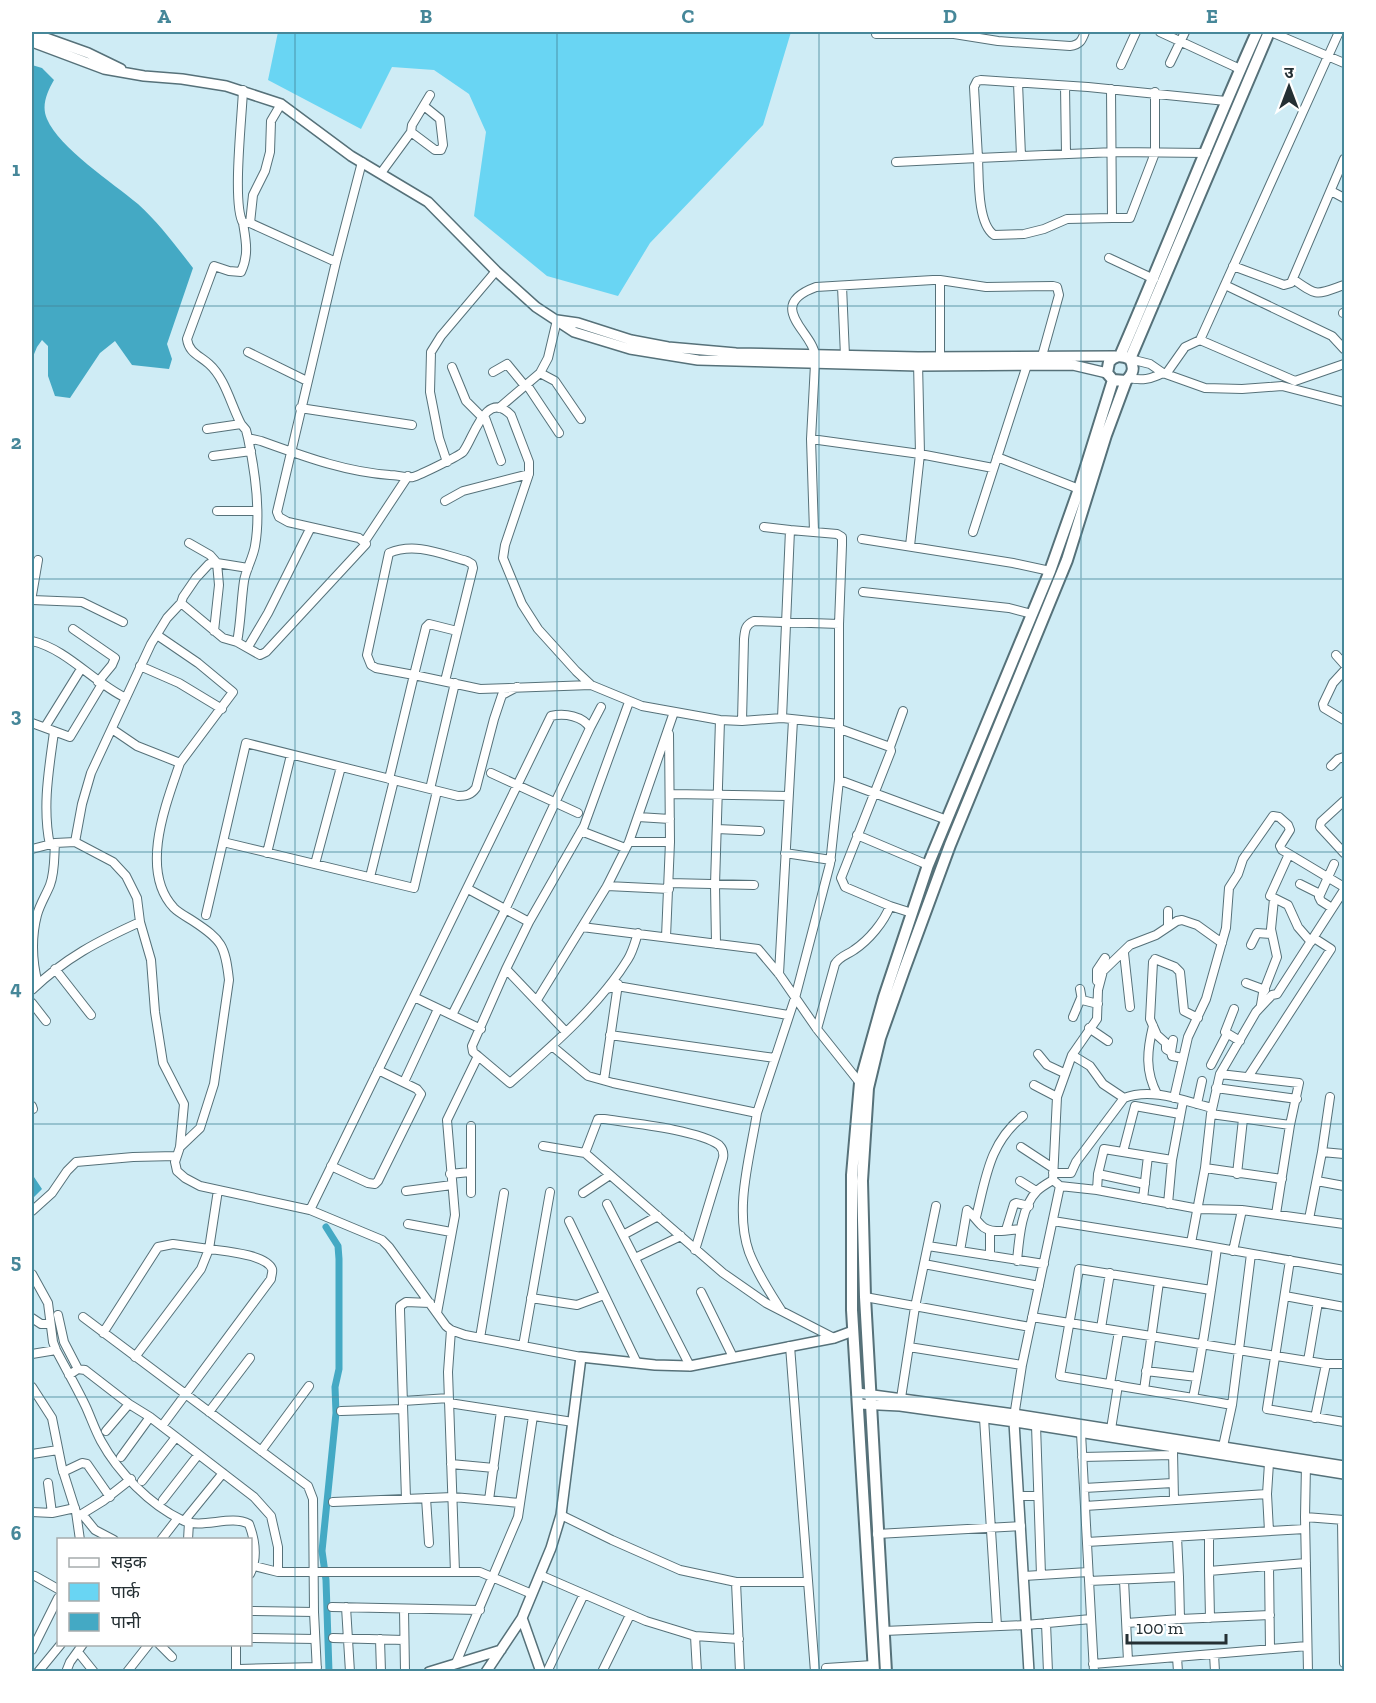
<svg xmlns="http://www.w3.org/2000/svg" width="1376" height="1703" font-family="'Zilla Slab','Noto Sans Devanagari',serif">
<rect width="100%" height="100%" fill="#cfecf5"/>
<path fill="#69d5f3" d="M278 32H791L763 125 650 243 618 296 547 276 474 216 486 132 469 94 434 70 392 67 361 129 268 80Z"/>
<path fill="#44a9c4" d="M32 65 42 68 54 80C47 92 41 106 47 119 59 148 113 183 138 204 159 223 176 246 193 268L167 344 172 359 169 369 132 365 115 341 100 353 70 398 55 396 48 376V346L42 340 37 347 32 359Z
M32 1174 42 1189 32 1199Z"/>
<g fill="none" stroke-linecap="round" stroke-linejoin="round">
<path stroke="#44a9c4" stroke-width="7" d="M326 1227 338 1246 339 1259V1369L335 1387 336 1413 322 1551 326 1580 329 1672"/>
<defs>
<path id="minor" d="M1160 32 1240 69
M1271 32 1344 63
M876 34H954L998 41 1070 46C1080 45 1082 40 1085 32
M1170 63 1185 32
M1121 65 1136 32
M1018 83 1021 156
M1065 86 1066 154
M1111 89 1112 218H1130L1155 153V92
M243 90C242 117 232 204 243 223
M411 132 435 150H441L443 145 440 119 424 106
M1206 153 1115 152 978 158 974 87 977 81 981 80 1088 87 1226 101
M896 162 978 158C979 178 977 223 994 235L1024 234 1044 229 1067 219 1112 218
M381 173 411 132 412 125 430 95
M1331 191 1344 198
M250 223 336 262
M1109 258 1154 279
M1233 266 1284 285 1291 283 1344 159
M1293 279C1318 297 1316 295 1344 285
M940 280 986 287 1053 286 1057 287 1059 295 1042 356
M1225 285 1332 336 1344 349
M842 286 845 356
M1343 313H1344
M1200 340 1295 381 1344 364
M248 352 307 381
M815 355C813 332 764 306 816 287L933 280H940V357
M1130 359 1150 364 1163 373 1205 388 1242 389 1282 386 1344 402
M815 364 811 439 920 454 918 362
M452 367 466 401 482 417
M493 372 507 364 525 386
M540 373 555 381 581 419
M1166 374 1185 347 1200 340 1339 32
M1129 378C1142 381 1151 379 1163 373
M527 385 559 433
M300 408 412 425
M499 408 540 373 548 358 557 320
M484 415 501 461
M207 429 241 424
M248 438 246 430 241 424C231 405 225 378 209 364 199 355 189 353 187 339L214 266 229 271 241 272C249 255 246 241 243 223H250L253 195 265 171 270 152 271 121 281 104
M811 439 814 531
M213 456 251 451
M997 457 1079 489
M447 462 439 438 430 392 431 352 441 336 496 271
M445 501 463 491 529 474 505 545 503 558 522 604 538 629 576 671 591 685 642 706 720 720 742 721 782 718 839 724V780L830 864 795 998 757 1113 613 1083 588 1076 552 1046
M217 511H256
M764 527 790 530
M973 532 1027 365
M862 539 1013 563 1050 571
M365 541 408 476
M910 546 920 454 993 468
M863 592 1009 608 1032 614
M32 595 38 560
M32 600 82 602 123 622
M181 603 223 638 237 642 260 655 266 652 366 544 359 538 288 522 279 517 277 512 336 262 362 162
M73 629 115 658 112 665 98 682
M214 631 219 585 217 563 248 568
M457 631 429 624 426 627 414 675 480 689 591 685
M157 635 198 663 233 692 180 763
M32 641C67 649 94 683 126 698
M237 642C241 622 241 601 244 581 246 569 253 558 255 546 261 512 255 471 248 438L261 441C303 456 345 472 390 475 397 475 407 478 413 477 420 475 459 456 463 452 474 438 485 389 511 415L529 462V474
M248 647 268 613 310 529
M1336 655 1344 664
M140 666 179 683 222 709
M1344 671 1333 683 1323 704 1324 708 1344 720
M782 718 790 530 837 534 842 537V545L839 624V724
M742 721 744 639C745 630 745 625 754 621L839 624
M32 723 70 737 102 684
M45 727 81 669
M590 728 601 707
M112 729 137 746 180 763C166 804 139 871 174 908 179 913 187 917 193 921 222 940 225 945 229 980L214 1084 200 1128 180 1147
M890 747 903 711
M1331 766 1338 759 1344 757
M491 773 578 813
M389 779 414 675 376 668 371 665 367 655 389 553C415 542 441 554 467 561L472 564 473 568 445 681
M839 780 947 820
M430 789 455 683
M671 794 788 796
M1344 801 1321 822 1320 827 1344 853
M638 817 670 819
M717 829 760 831
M581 831 625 848
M857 835 928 865
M75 842 82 804 91 773 151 644 167 618 181 603 183 597 196 578 209 564 217 563 210 555 189 543
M223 842 414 888 437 791
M629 842H670
M50 845C42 807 49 769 54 732
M32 849 55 843 75 842 113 862 126 876 137 898 140 922 151 960 155 1012 163 1063 184 1104 180 1147 175 1162 177 1171 185 1178 200 1186 310 1210 382 1240 389 1247 446 1326 451 1330 465 1335 581 1357
M267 853 291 755
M785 853 831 860
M1289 854 1344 887
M315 864 341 767
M370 877 394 780
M669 883 754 885
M1300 884 1320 894
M607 886 669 889
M468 889 529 922 506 969 566 1032
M890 906 912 913
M1332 908 1321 901 1319 897 1334 864
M1168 911V926
M206 915 246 743 458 796C466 796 471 795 476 788L494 719 502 695 517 687
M529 922 584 826 629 702
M582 927 758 949 779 974 817 1029 860 1083
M666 937 670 842 669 734
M1222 943 1197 925 1182 920 1177 921 1156 935 1130 945 1103 971 1098 990 1097 1019 1072 1055 1057 1097 1053 1180 1060 1186 1097 1190 1199 1209 1242 1210 1344 1224
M716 944 715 885 720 720
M1251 945 1257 933 1271 934
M1124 953 1130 1007
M1155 959 1175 967 1180 972 1184 1011 1198 1018
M1153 962 1150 1019 1157 1035 1166 1043V1049L1171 1052 1172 1056 1183 1058
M55 969 91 1015
M779 974 793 720
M1097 981V970L1105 958
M1246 983 1265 990
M38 984C32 961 31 938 37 915 40 904 46 895 50 885 55 872 54 857 55 843
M607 989 617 986 788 1015
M1080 989 1082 1000 1098 1004
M32 990C65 958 98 941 140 922
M414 997 481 1029
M537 1000 607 886 629 842 674 712
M32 1003 46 1021
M1261 1005 1263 993 1277 957 1271 929 1274 899
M1234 1009 1225 1032 1240 1041
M1073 1017 1081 998
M1153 1026C1147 1051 1145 1071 1157 1094
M1089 1028 1108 1041
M817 1029 835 964C840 956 847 955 854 950 869 940 884 922 890 906L845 887 841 878 891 751 890 747 840 729
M610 1035 775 1058
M1171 1052 1173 1040
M1038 1054 1047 1065 1064 1073
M1072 1055 1090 1066 1103 1084 1124 1098
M478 1056 473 1052 472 1046 506 969
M1211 1065 1227 1034
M1220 1074 1299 1083 1290 1125 1276 1214
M1248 1077 1331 949 1314 938
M604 1080 618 984
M404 1082 438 1009
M1034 1085 1057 1097
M1216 1088 1297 1099
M1174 1098 1188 1037 1206 999 1226 928 1229 888 1238 874 1243 859 1273 816 1279 817 1288 825 1290 830 1280 846 1282 850 1289 854 1270 896 1288 905 1298 927 1311 942
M1197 1104 1202 1081
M32 1106 33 1109
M757 1113C750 1157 734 1209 749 1252 757 1273 769 1291 781 1310
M1211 1114 1290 1125
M543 1146 585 1153
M1021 1147 1053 1168
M1123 1152 1135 1106 1180 1114
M1322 1152 1344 1154
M331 1166 368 1183 375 1184 378 1181 419 1098 421 1094 417 1089 378 1070
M1205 1168 1282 1179
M1053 1173H1071L1076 1162 1124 1098C1152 1087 1184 1101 1212 1108
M450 1174 470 1172
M1098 1174 1104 1149 1172 1160
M1237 1174 1243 1119
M1020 1181 1036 1191
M1317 1181 1344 1186
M1097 1190 1098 1174 1145 1184
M406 1191 452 1185
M471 1193V1126
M583 1193 610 1175
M1143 1199 1148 1156
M607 1204 690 1366
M1168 1204 1172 1160 1183 1101
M310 1210 551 716C565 713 583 716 590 728L505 910 452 1015
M32 1211 52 1193 67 1171 76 1162 133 1157 176 1156
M976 1217C986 1178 989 1143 1023 1116
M1309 1219 1322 1152 1330 1097
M569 1221 637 1363
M1053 1221 1191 1243 1344 1270
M408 1224 451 1232
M1006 1230 1014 1204 1016 1203 1029 1206
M623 1235 658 1216
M1191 1243 1205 1168 1211 1114 1220 1074 1256 1012 1272 995 1277 994 1344 890
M928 1246 1044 1264
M695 1250 723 1158C724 1153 723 1149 719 1145 699 1130 631 1123 604 1119H598L585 1153 723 1273 766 1303 834 1338
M960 1251 967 1210C973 1215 976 1220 981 1225 990 1235 1009 1230 1020 1229
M1233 1251 1242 1210
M990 1256V1231
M635 1258 681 1236
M1290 1260 1267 1409 1344 1422
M1017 1261C1019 1240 1021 1207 1037 1191 1041 1187 1048 1183 1053 1180
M924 1264 1039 1286
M32 1274 48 1303 53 1342 56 1350C66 1369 77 1388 86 1407 91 1418 95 1430 101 1441 118 1472 150 1505 182 1520 202 1530 230 1514 249 1524 255 1540 258 1558 250 1574
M1211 1290 1079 1269 1060 1376 1193 1398C1203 1348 1210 1298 1217 1248
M701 1292 733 1357
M1285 1296 1344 1307
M865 1297 1030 1327
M531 1298 577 1305 604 1295
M437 1313 455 1215 447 1120 478 1056 510 1083C550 1048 600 1005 628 959 633 951 635 942 638 933
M58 1315 64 1342 78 1369
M83 1317 308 1486 313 1499 314 1612
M1032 1317 1326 1364H1344
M32 1318 41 1324H50
M1101 1328 1110 1273
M451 1330 448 1372 455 1572
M103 1333 158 1247 173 1244 209 1249 201 1269 135 1357
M480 1338 504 1193
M523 1346 550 1192
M790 1346 815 1672
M909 1347 1022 1365
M32 1354 56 1350
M1308 1361 1318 1302
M1146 1371 1197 1377
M69 1375 78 1369 85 1370 129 1404 150 1417 254 1497 271 1516 278 1547V1572H480L532 1594
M1110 1384 1119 1331
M32 1387 52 1418 62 1468 76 1512 80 1540
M1144 1390 1159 1282
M901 1398 915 1307 936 1206
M1193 1398 1232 1405
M403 1401 449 1398
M449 1403 573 1422
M341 1411 403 1409
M209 1412 250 1358
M1014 1417 1022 1365 1060 1186
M984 1418 997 1626
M1315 1418 1326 1364
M1036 1425 1041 1575
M162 1426 271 1279C271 1276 273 1272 272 1269 266 1254 223 1251 209 1249L218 1190
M1111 1429 1118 1385
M106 1431 129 1404
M1081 1433 1094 1672
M261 1451 309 1386
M1173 1451 1174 1500
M1222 1451 1232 1405 1251 1254
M32 1454 58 1450
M121 1457 150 1417
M1082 1457 1173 1455
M451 1464 494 1468
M1306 1464 1305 1517 1308 1672
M63 1472 82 1463 87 1464 110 1497
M142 1481 176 1437
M48 1483 52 1513
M1084 1488 1173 1483
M1267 1494 1269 1531
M1020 1496H1038
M426 1498 429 1543
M406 1499 400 1310V1306L406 1302 430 1303
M163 1500 198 1455
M489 1500 501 1411
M333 1502 453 1497 520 1503
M1085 1506 1267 1494 1269 1463
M32 1512 52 1513 75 1508
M82 1514 95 1530 114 1540
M561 1515 612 1540 680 1570 736 1582
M77 1517 103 1501 131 1479
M1305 1517 1344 1520
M1342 1520 1344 1663
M184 1521 223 1473
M877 1534 1021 1526
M1209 1535V1571L1306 1563
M161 1540 178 1518
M188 1540 189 1522
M1087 1542 1305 1529
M254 1566 278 1572
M1269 1567 1270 1649
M1209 1571 1210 1618
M540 1575 646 1621 695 1636 739 1639
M35 1576 58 1589
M1024 1576 1088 1572
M1179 1577 1180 1619 1270 1615
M1124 1580 1128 1661
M1089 1581 1179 1577 1177 1537
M332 1607 480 1610
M346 1607 350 1672
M404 1609 405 1672
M250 1611 314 1612 317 1672
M1046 1623 1048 1672
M1127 1623 1180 1619
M884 1631 1026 1625 1091 1619
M695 1636 697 1672
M250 1638 315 1639
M333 1638 404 1640
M380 1639 381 1672
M159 1644 172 1657
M32 1650 58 1598
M78 1652 94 1672
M1214 1654 1215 1672
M1177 1657 1178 1672
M456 1663 518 1517 533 1416
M1093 1664 1307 1646
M826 1668 873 1665
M239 1669 317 1667
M38 1672 61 1644
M66 1672 70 1662 83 1644
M127 1672 149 1644
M236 1672V1644
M547 1672 584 1594
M602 1672 630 1615
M740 1672 736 1582H807"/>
<path id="tertiary" d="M32 33 88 53 121 69
M32 42 104 69 144 76 182 79 226 86 281 104 351 156 428 202 496 271 536 307 574 332 630 349 698 360 918 366 1073 365 1107 373
M557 320 578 323 631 340 668 347 736 353 918 357 1115 356
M858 1393 1014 1414 1344 1466
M859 1404 900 1406 1022 1423 1344 1474
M1014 1422 1029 1672
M429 1672 501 1650
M486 1672 522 1618
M541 1672 522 1618 551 1548 561 1515 581 1357 655 1365 690 1366 834 1338 853 1331"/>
<path id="secondary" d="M1120 356C1167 248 1209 138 1257 32
M1130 359C1121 355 1115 355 1109 362L1107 373 1113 380 1126 381C1133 374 1135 368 1130 359L1269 32
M874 1672 852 1310V1175L860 1083 884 997 928 865 1050 571 1079 489 1113 380
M886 1672 865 1297 862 1181 868 1088 880 1038 904 970 950 845 1067 560 1106 435 1126 381"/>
</defs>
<use href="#minor" stroke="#567179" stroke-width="10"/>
<use href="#tertiary" stroke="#567179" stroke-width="12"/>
<use href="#secondary" stroke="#567179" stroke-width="14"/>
<use href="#minor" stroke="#fff" stroke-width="8"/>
<use href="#tertiary" stroke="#fff" stroke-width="9"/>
<use href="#secondary" stroke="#fff" stroke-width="10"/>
</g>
<path fill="none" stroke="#468799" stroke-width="1.5" stroke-opacity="0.55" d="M295 32V1672M557 32V1672M819 32V1672M1081 32V1672M32 306H1344M32 579H1344M32 852H1344M32 1124H1344M32 1397H1344"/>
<rect width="1376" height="1703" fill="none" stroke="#ffffff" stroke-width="66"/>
<rect x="57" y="1538" width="195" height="108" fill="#ffffff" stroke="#a7acad" stroke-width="1.5"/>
<rect x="69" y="1558" width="30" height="9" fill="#ffffff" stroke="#a7acad" stroke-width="1.5"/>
<text x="111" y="1568" font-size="18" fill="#242f33">सड़क</text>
<rect x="69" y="1583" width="30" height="18" fill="#69d5f3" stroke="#a7acad" stroke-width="1.5"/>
<text x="111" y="1598" font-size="18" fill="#242f33">पार्क</text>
<rect x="69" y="1613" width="30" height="18" fill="#44a9c4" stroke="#a7acad" stroke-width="1.5"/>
<text x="111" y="1628" font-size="18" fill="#242f33">पानी</text>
<g transform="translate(1289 87)" stroke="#ffffff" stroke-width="4.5" paint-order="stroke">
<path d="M0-4.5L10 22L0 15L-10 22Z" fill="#242f33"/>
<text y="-9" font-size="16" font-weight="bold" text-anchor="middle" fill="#242f33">उ</text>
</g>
<path d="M1127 1634v9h99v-9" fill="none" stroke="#242f33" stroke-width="3"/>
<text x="1136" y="1634" font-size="18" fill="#242f33" stroke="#ffffff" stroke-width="4.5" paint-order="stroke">100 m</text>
<rect x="33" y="33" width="1310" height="1637" fill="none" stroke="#468799" stroke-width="2"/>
<g font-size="20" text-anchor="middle" font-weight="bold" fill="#468799">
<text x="164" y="23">A</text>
<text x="426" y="23">B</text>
<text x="688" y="23">C</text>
<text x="950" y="23">D</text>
<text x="1212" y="23">E</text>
<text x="16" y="176">1</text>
<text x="16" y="449">2</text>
<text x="16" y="722">3</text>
<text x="16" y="995">4</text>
<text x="16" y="1268">5</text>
<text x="16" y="1540">6</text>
</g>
</svg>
